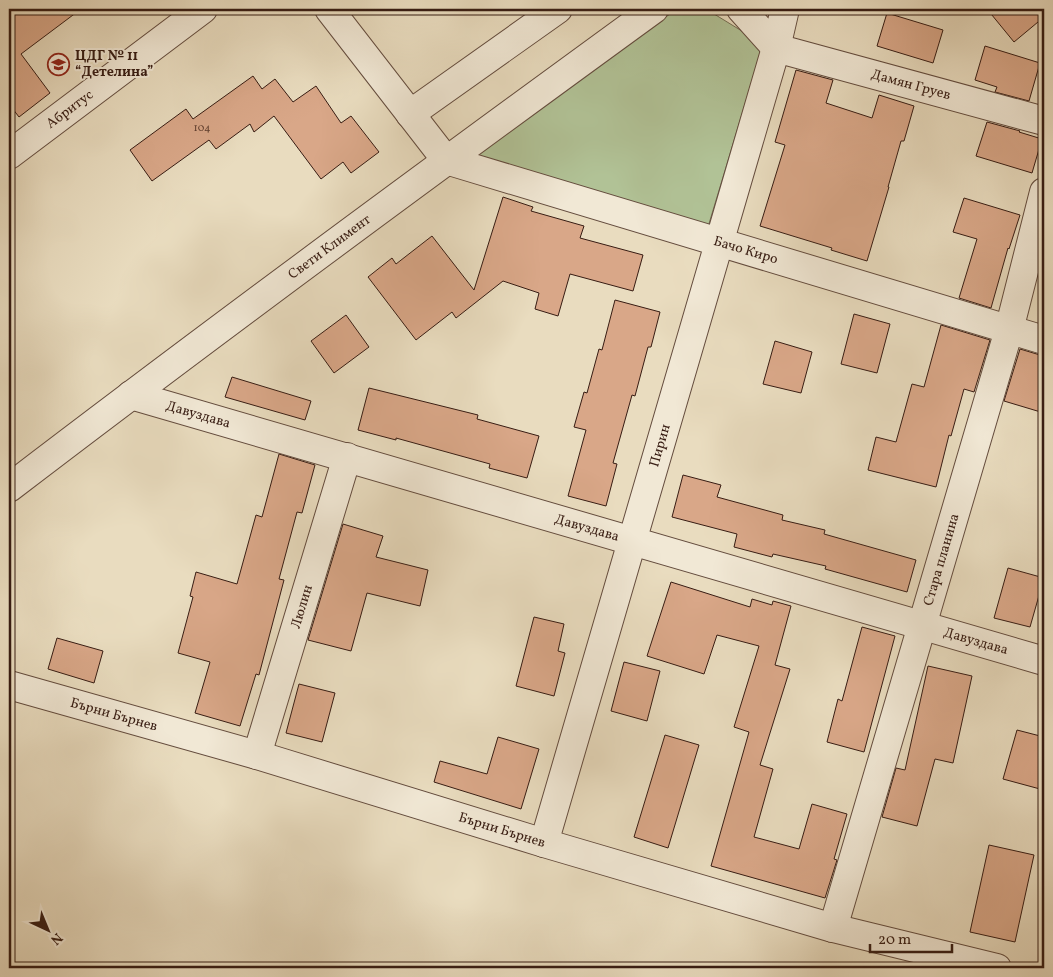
<svg xmlns="http://www.w3.org/2000/svg" width="1053" height="977" font-family="Vollkorn,serif">
<rect width="100%" height="100%" fill="#e9dcbf"/>
<filter id="stains"><feTurbulence type="fractalNoise" baseFrequency=".004" numOctaves="4"/><feColorMatrix values="0 0 0 0 .2 0 0 0 0 .09 0 0 0 0 .02 0 0 0 .5 -.17"/></filter>
<radialGradient id="worn" r=".72"><stop offset=".6" stop-color="#630" stop-opacity="0"/><stop offset="1" stop-color="#630" stop-opacity=".3"/></radialGradient>
<path fill="#b1c296" stroke="#746f54" d="M677 9H706L763 44 708 227 473 154Z"/>
<path fill="#d9a788" stroke="#371c13" d="M16 9H81L21 54 50 93 19 117 9 104V14Z
M987 9H1044V17L1014 42Z
M887 13 943 30 933 63 877 46Z
M985 46 1040 63 1029 101 995 92 997 87 975 80Z
M796 70 833 80 826 103 872 118 879 95 914 106 904 141H901L888 187H889L867 261 831 250 832 248 760 226 785 145 775 142Z
M253 76 262 89 275 79 293 102 316 86 341 123 351 116 379 152 351 173 343 162 321 179 274 116 254 132 250 124 216 149 209 140 152 181 130 150 186 109 193 119Z
M987 122 1020 131 1019 132 1042 139 1032 173 976 156Z
M503 197 533 207 531 211 584 226 580 238 643 255 633 291 570 274 558 316 535 309 539 293 503 281 456 318 452 312 416 340 368 277 392 258 396 264 432 236 474 290Z
M964 198 1020 215 1009 249 1008 248 991 308 959 298 977 239 953 232Z
M615 300 660 312 651 347H648L635 396 632 395 613 463 617 464 606 506 568 496 586 430 574 427 584 392 587 393 599 349 602 350Z
M854 314 890 324 877 373 841 364Z
M346 315 369 347 334 373 311 341Z
M941 325 990 340 974 392 964 389 951 436 949 435 936 487 868 470 876 437 896 442 912 384 924 387Z
M775 341 812 352 801 393 763 384Z
M1020 349 1040 355H1044V413L1004 401Z
M232 377 311 401 305 420 225 397Z
M369 388 478 415 477 419 539 436 527 478 489 468 490 464 396 438V440L358 430Z
M279 454 315 465 302 513 297 512 279 579 284 580 259 675 256 674 240 726 195 713 210 662 178 653 193 597 190 596 196 572 237 584 256 515 262 517Z
M683 475 721 485 717 497 783 515 782 520 825 530 824 534 916 560 907 592 825 569 826 566 773 554 772 557 734 547 737 534 672 517Z
M343 524 383 536 376 557 428 570 420 606 367 593 351 651 308 640Z
M1008 568 1044 578 1030 627 994 618Z
M671 582 750 607 752 599 772 605 773 601 791 606 775 665 790 669 760 765 773 769 754 837 799 849 812 804 847 814 834 859 837 860 825 898 711 866 749 732 734 727 759 646 717 635 704 674 647 656Z
M534 617 564 624 558 651 565 653 554 696 516 686Z
M862 627 895 636 864 752 827 742 838 699 842 701Z
M57 638 103 651 94 683 48 669Z
M624 662 660 671 647 721 611 711Z
M928 666 972 676 953 763 935 759 917 826 882 817 896 768 905 770Z
M299 684 335 693 322 742 286 733Z
M1017 730 1044 737V771L1040 789 1003 779Z
M665 735 699 745 668 848 634 837Z
M498 737 539 749 521 809 434 782 440 761 487 774Z
M989 845 1034 855 1015 942 970 932Z"/>
<g fill="none" stroke-linecap="round" stroke-linejoin="round">
<defs>
<g id="minor">
<path id="s1" d="M329 9 446 160 1044 340"/>
<path d="M741 9 776 48 785 9"/>
<path d="M410 114 558 9"/>
<path id="s2" d="M9 155 203 9"/>
<path id="s3" d="M131 395 1044 661"/>
<path id="s4" d="M9 488C222 325 437 167 654 9"/>
<path id="s5" d="M9 685 257 755 544 843 833 928 997 968"/>
<path id="s6" d="M257 755 347 457"/>
<path id="s7" d="M544 843 776 48 1044 121"/>
<path id="s8" d="M833 928 1009 330 1044 192"/>
</g>
</defs>
<use href="#minor" stroke="#644c3e" stroke-width="30"/>
<use href="#minor" stroke="#f1e8d5" stroke-width="28"/>
</g>
<defs>
<symbol id="school-ring" viewBox="-11 -11 22 22"><circle r="9.5" fill="#f1e8d5" stroke="#8f2418" stroke-width="1.5"/><path d="M0-5L7-2L0 1L-7-2ZM-4 1L0 2.5L4 1V4Q0 6-4 4Z" fill="#8f2418"/></symbol>
</defs>
<g fill-rule="evenodd">
<use href="#school-ring" x="46" y="52" width="25" height="25"/>
</g>
<g text-anchor="middle" dominant-baseline="central" stroke-width="4" stroke-linejoin="round" paint-order="stroke">
<g font-size="11" fill="#603f30">
<text x="202" y="128">104</text>
</g>
<g font-size="14" font-weight="bold" fill="#371c13" stroke="#f1e8d5" text-anchor="start">
<text x="75" y="56">ЦДГ № 11<tspan x="75" dy="16">“Детелина”</tspan></text>
</g>
<g font-size="14" fill="#371c13" stroke="#f1e8d5">
<text stroke="none"><textPath href="#s7" startOffset="968">Дамян Груев</textPath></text>
<text stroke="none"><textPath href="#s2" startOffset="76">Абритус</textPath></text>
<text stroke="none"><textPath href="#s4" startOffset="401">Свети Климент</textPath></text>
<text stroke="none"><textPath href="#s1" startOffset="504">Бачо Киро</textPath></text>
<text stroke="none"><textPath href="#s3" startOffset="70">Давуздава</textPath></text>
<text stroke="none"><textPath href="#s7" startOffset="414">Пирин</textPath></text>
<text stroke="none"><textPath href="#s3" startOffset="475">Давуздава</textPath></text>
<text stroke="none"><textPath href="#s8" startOffset="384">Стара планина</textPath></text>
<text stroke="none"><textPath href="#s6" startOffset="155">Люлин</textPath></text>
<text stroke="none"><textPath href="#s3" startOffset="880">Давуздава</textPath></text>
<text stroke="none"><textPath href="#s5" startOffset="109">Бърни Бърнев</textPath></text>
<text stroke="none"><textPath href="#s5" startOffset="514">Бърни Бърнев</textPath></text>
</g>
</g>
<rect width="1053" height="977" fill="none" stroke="#e9dcbf" stroke-width="30"/>
<rect x="10" y="10" width="1033" height="957" fill="none" stroke="#371c13" stroke-width="2.5"/>
<rect x="15" y="15" width="1023" height="947" fill="none" stroke="#371c13"/>
<g transform="translate(48 930) rotate(136)" stroke="#f1e8d5" stroke-width="4" paint-order="stroke">
<path d="M0-4L9 19L0 12L-9 19Z" fill="#371c13"/>
<text y="-8" font-size="14" font-weight="bold" text-anchor="middle" fill="#371c13">N</text>
</g>
<path d="M870 944v8h82v-8" fill="none" stroke="#371c13" stroke-width="2.5"/>
<text x="878" y="944" font-size="15" fill="#371c13" stroke="#f1e8d5" stroke-width="4" paint-order="stroke">20 m</text>
<rect width="100%" height="100%" filter="url(#stains)"/>
<rect width="100%" height="100%" fill="url(#worn)"/>
</svg>
